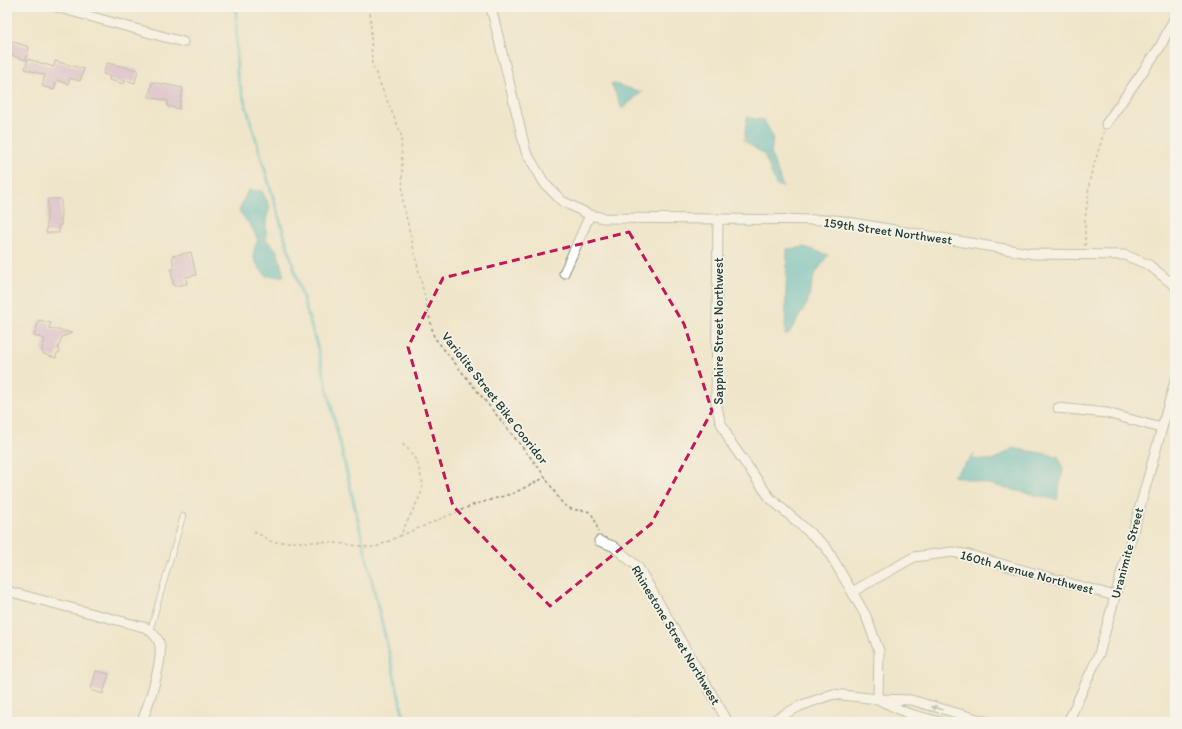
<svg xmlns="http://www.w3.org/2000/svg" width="1182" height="729" font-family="Itim,sans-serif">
<rect width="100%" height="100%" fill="#f7f3e8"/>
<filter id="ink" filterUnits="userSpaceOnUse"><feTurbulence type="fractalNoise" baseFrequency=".025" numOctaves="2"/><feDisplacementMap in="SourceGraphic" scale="8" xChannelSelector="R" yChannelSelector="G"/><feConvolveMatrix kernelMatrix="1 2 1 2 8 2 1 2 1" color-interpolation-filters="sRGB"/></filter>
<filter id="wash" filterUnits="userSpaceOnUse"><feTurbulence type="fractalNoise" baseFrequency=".012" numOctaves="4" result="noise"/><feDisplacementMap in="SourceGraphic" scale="16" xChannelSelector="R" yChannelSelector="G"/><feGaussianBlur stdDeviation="0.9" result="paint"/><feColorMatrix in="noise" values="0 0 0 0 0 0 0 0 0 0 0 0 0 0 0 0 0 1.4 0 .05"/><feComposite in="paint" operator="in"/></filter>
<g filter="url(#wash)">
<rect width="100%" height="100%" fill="#efe5ca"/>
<path fill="#48b7c1" stroke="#347a7a" d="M611 83 642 92 622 109Z
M747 117 764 120 773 137 771 154 783 187 776 185 764 154 744 141Z
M248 190 262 191 270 207 266 220V239L277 250 284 276H266C255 262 249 258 258 240L252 228 239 211Z
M805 247 828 255 814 276 807 304 789 333 785 335 787 249Z
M1013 448 1058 456 1063 470 1057 500 953 476 975 453 972 459 994 460Z"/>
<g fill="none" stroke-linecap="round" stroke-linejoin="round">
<path stroke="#48b7c1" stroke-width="3" d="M236 7 237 75 318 349 405 722"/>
</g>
<g id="blocks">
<path fill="#d0a7d3" d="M11 41 29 47 26 60 7 54Z
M28 59 54 67 55 61 84 69 80 81 70 78 68 84 57 80 54 90 42 86 45 75 25 69Z
M107 63 138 70 135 83 125 80 124 84 109 80 110 76 103 74Z
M152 82 183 88 179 109 167 106 168 101 149 97Z
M48 199H61V225H59V233H46Z
M191 252 196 275 186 277 187 284 174 286 171 269H174L172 256Z
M39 320 51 323 49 328 72 333 62 337 58 348 60 352 57 353 56 358 43 354 42 349 45 339 34 336Z
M96 671 109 674 103 694 91 690Z"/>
</g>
</g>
<g filter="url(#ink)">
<use href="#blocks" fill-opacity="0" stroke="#87917f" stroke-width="1"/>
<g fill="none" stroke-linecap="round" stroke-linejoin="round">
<defs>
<path id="service" d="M150 631 183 516"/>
<path id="minor" d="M56 7 183 42
M491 7 526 152 545 184 562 201 590 215 604 218 836 220 1034 254 1125 255 1149 265 1175 286
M1106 124 1160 47 1175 17
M718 220 716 402 720 421 731 443 770 498 826 547 866 616 879 651 878 699
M564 273 590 215
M1058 408 1107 413 1161 428
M599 541 613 546 638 567 728 722
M7 591 147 628C152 632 156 636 159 642 165 659 148 704 142 722
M852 592 914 557 952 552 969 555 1115 596
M881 701 907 713 940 722
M770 722 800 706 833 694 878 699 911 700 988 722
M1068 722 1099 654 1175 381"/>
</defs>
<use href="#service" stroke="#87917f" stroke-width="6"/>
<use href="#minor" stroke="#87917f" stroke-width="11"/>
<path stroke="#87917f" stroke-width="1.5" stroke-dasharray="3 3" stroke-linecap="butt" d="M370 7 372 64 401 134 403 203 434 337 539 468 562 503C579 520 591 496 598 532
M1085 246V220L1090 178 1104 132
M254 531 272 542H327L368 547H376L400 536 421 494 423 484 417 462 408 449 401 443
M400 536 473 505 514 493 546 477"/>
<use href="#service" stroke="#fff" stroke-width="4.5"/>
<use href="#minor" stroke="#fff" stroke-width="9"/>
</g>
<defs><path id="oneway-solid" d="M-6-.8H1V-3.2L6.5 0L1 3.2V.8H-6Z"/></defs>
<use fill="#8f9e9a" href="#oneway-solid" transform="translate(937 708) rotate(-164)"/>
</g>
<path d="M0 0H1182V729H0ZM629 232 684 324 712 411 651 524 550 606 453 506 408 347 443 278Z" fill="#efe5ca" fill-opacity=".55" fill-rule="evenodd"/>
<path fill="none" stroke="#c2185b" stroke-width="3" stroke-dasharray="8 5" stroke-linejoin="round" d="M629 232 684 324 712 411 651 524 550 606 453 506 408 347 443 278Z"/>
<g text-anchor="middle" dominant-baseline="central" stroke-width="3.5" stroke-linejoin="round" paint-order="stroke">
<g font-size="13" fill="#1f3d34" stroke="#f7f3e8">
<text transform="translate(888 231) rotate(8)">159th Street Northwest</text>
<text transform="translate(718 331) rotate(-90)">Sapphire Street Northwest</text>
<text transform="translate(495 398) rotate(52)">Variolite Street Bike Cooridor</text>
<text transform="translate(1127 553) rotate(-75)">Uranimite Street</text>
<text transform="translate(1027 572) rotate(15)">160th Avenue Northwest</text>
<text transform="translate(676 635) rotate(59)">Rhinestone Street Northwest</text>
</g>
</g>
<rect width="1182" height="729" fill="none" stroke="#f7f3e8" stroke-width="24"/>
</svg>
